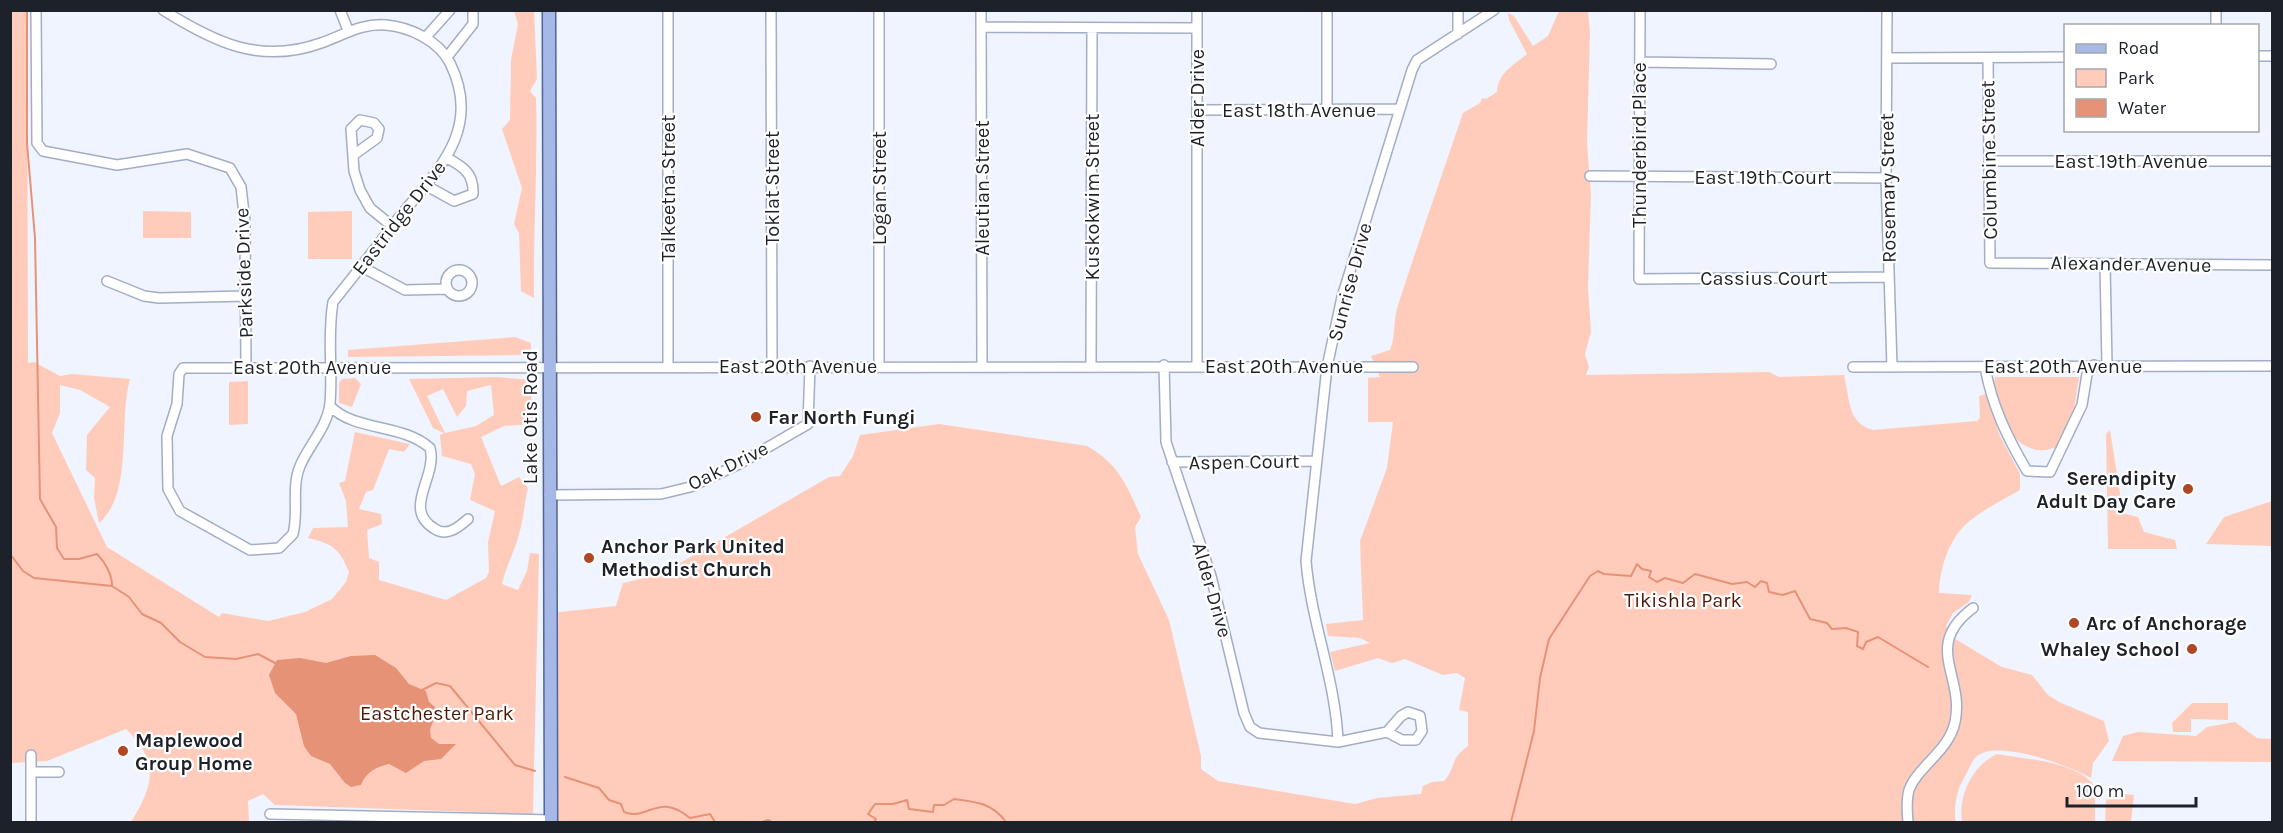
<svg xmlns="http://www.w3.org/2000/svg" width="2283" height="833" font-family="Karla,sans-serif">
<rect width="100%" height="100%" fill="#eff4fe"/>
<path fill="#ffccbc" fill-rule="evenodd" d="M10 11H27L28 363 34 362 60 376 72 374 130 379C118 420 134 493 99 523L94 498 95 478 86 470 87 435 110 407 80 390 60 385V413L52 433 107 547 219 617 222 613 268 621 305 612 332 599 346 582 349 572C339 548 333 544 308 538L313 528 348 527 346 501 339 483 345 481 355 432 410 444 404 452 389 449 373 490 366 492 359 509 381 514 382 524 367 530 369 558 379 562V580L446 600 486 578 489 572 488 542 495 511 470 500 475 474 471 464 442 456 440 435 444 433 433 428 409 379 498 377 530 380 533 424 504 426 481 437 501 486 519 477 528 488C524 503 524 519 519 534 515 551 506 566 502 584L518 590 527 571 530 553 539 554 533 814 275 805 263 794 248 801 249 822H131C154 785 160 762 126 729L47 761 11 763ZM491 385 494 415 476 426 445 433 427 396 443 389 457 417 466 406 467 391Z
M514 11H534L537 79 530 91 536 98C538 165 533 231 534 298L521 291 519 233 514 224 522 188 502 129 510 120 511 60 518 24Z
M1559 11H1588L1590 32 1587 143 1591 194 1588 288 1591 332 1585 354 1589 367 1586 375 1769 372 1779 377 1844 375C1850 398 1847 423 1873 430L1977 421 1980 418 1979 396 1986 394 2000 436 2020 474V490C2002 500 1979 512 1965 525 1948 541 1939 572 1939 593L1972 595 1969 602 1953 613 1946 626 1952 637 2002 667 2032 675 2048 695 2059 702 2104 721 2109 741 2093 763 2091 778C2070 766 1996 738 1976 757 1971 762 1968 772 1964 778 1957 789 1953 809 1956 822H554L551 613 616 606 623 583 661 574 829 477 840 476 853 456 860 435 939 424 1087 446C1119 464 1127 486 1141 517L1135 527 1138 554 1169 620 1201 756V769L1218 781 1355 804 1377 798 1421 794 1423 786 1432 782 1444 781C1457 767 1449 759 1468 746V712L1459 710 1465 678 1457 673 1443 675 1405 659 1392 663 1378 658 1335 671 1330 652 1370 643 1360 638 1328 636 1326 624 1363 620 1360 541 1387 468 1393 422H1368V378L1380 377 1371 356 1390 350C1396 335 1393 320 1398 305 1419 240 1441 178 1463 113L1480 103 1482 98 1486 99 1497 92C1498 73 1514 65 1527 54L1509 20 1508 13 1514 16 1533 46 1548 36Z
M143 211 191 212V238H143Z
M352 211V259H308V212Z
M515 337 531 343V355L348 357V350Z
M1995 377H2079L2074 410 2056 447C2018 464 1988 409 1995 377Z
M355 378 361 384 352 407 339 403V383L342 379Z
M248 381V424L229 425V382Z
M2110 430 2121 500 2118 512 2138 517 2144 532 2175 540 2177 549H2108L2106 434Z
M2272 501V546L2206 544 2224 517Z
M2192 703H2228V720L2191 719V732H2173L2172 723Z
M2235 722 2257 738 2272 739V762L2112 761 2123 736 2138 732 2196 736 2207 727Z
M1997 754C2027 760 2074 760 2095 786V822H1962C1958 795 1973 765 1997 754Z
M2109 793 2134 795 2131 822H2105L2106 801Z"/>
<path fill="#e59277" d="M375 655 396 668 409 684 426 691 429 702 437 709 430 730 431 738 439 744H456L441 759 424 761 406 773 389 764C376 767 366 772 361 785L351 787 345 783 330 764 311 756 304 746 296 714 275 693 269 675 277 660 300 658 326 663 351 656Z"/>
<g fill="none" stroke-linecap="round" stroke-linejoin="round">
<path stroke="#e59277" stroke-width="2" d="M27 10V143L35 238 40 499 56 527 57 548 64 559H79L97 554C105 562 112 574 112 586
M10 554 23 571 34 578 112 586 129 597 142 614 161 623 180 642 205 657 236 659 258 654 277 664
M422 690 436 683 450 686 515 765 535 771
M565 777 599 788 609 800 621 804 624 812C647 822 658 791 690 818L710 814 715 822
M762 822 768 820 772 822
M874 822 876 819 868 814 875 804H893L907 800 909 809 933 812 934 805H944L954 799C977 802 992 803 1006 822
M1040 822H1041
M1511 822 1534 731 1540 678 1549 639 1590 576 1598 571 1604 574 1631 576 1637 564 1642 569 1651 571 1649 577 1657 582 1665 578 1683 583 1695 574 1732 584 1747 582 1755 587 1761 581 1767 583 1769 592 1783 595 1795 591 1810 619 1827 623 1832 629 1846 628 1858 632 1857 646 1863 649 1866 642 1878 637 1928 667"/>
<defs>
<path id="minor" d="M36 10 37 143 43 151 117 165 187 154 230 168 241 187 245 222 246 367
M163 10C214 42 260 65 321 43 344 35 361 23 386 25 410 27 439 41 450 63 485 134 431 176 392 226 373 252 353 277 333 302 327 336 333 369 330 403 328 426 309 445 300 466 291 487 299 512 293 534L279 548 250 550 180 511 168 489 167 436 177 404 179 374 183 368 1413 367
M340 10 348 30
M668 10V366
M771 10 772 366
M879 10V366
M981 10 982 366
M1327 10V110
M1458 10V34
M1640 10 1639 279 1889 277
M1887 10 1886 178 1892 366
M2216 26V10
M981 27 1197 28
M425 38 450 10
M2258 56H2272
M447 57 473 24V10
M1887 58 2066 57
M1988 58 1990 263 2272 265
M1640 62 1771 64
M1198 110 1400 109
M355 154 377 138 379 129 374 123 360 120 351 129 354 171 360 190 370 208 392 226
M1989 161H2272
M1590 176 1886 178
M427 186 454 201 473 194C474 174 464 167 447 158
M2105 264 2107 365
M362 267 405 290 447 289
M446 283a13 13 0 1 1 26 0a13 13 0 1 1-26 0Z
M107 281 144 296 159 298 246 296
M1091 365 1092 28
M1164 365 1166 442 1211 576 1244 713 1250 727 1259 733 1338 742 1387 732 1402 740H1416L1422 731 1420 716 1408 712 1401 716 1387 732
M1197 365V10
M1853 367 2272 366
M1985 367C1992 406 2007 437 2027 471L2050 472 2082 405 2087 374 2094 365
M330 406C355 432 402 423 430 448 438 477 401 509 435 529 447 537 459 527 468 519
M1172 462 1315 461
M549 495 661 494 690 487 739 464 808 424 810 366
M1338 742C1336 681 1311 622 1306 561L1327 367 1342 297 1412 70 1417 60 1494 10
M31 772H59
M270 814 551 820
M31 822V755
M1908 822C1907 812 1906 801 1909 790 1918 766 1949 751 1955 722 1965 676 1922 646 1973 608"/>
<path id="major" d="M549 10 551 822"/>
</defs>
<use href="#minor" stroke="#a3adc6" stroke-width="12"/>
<use href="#major" stroke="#506598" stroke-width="15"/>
<use href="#minor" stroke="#fff" stroke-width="9"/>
<use href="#major" stroke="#a6b8e5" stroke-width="12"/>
</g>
<g fill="#af4723" stroke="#fff" stroke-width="2">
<circle cx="756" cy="417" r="6"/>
<circle cx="2188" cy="489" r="6"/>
<circle cx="589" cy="558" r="6"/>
<circle cx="2074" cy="623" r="6"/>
<circle cx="2192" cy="649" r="6"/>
<circle cx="123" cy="751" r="6"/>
</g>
<g text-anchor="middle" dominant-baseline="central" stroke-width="4.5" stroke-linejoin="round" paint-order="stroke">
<g font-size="20" fill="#1d212a" stroke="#fff">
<text transform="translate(1197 98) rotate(-90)">Alder Drive</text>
<text x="1299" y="110">East 18th Avenue</text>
<text transform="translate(1639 145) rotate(-90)">Thunderbird Place</text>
<text transform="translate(1989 160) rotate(-91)">Columbine Street</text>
<text x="2131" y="161">East 19th Avenue</text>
<text x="1763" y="177">East 19th Court</text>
<text transform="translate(668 188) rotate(-90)">Talkeetna Street</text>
<text transform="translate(772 188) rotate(-90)">Toklat Street</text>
<text transform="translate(879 188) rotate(-90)">Logan Street</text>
<text transform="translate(982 188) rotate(-90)">Aleutian Street</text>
<text transform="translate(1888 188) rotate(-91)">Rosemary Street</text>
<text transform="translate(1092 197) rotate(-90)">Kuskokwim Street</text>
<text transform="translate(399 218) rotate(-52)">Eastridge Drive</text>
<text transform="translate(2131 264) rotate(1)">Alexander Avenue</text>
<text transform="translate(244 273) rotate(-92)">Parkside Drive</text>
<text x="1764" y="278">Cassius Court</text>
<text transform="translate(1350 282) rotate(-75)">Sunrise Drive</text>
<text x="798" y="366">East 20th Avenue</text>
<text x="1284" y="366">East 20th Avenue</text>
<text x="2063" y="366">East 20th Avenue</text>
<text x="312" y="367">East 20th Avenue</text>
<text transform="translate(530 417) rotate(-90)">Lake Otis Road</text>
<text transform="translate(1244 462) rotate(-1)">Aspen Court</text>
<text transform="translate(728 466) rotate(-26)">Oak Drive</text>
<text transform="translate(1212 590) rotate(74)">Alder Drive</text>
</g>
<g font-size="20" font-weight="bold" fill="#1d212a" stroke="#fff" text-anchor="start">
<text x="768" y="417">Far North Fungi</text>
<text x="2176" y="478" text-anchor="end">Serendipity<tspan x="2176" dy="23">Adult Day Care</tspan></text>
<text x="601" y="546">Anchor Park United<tspan x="601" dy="23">Methodist Church</tspan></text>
<text x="2086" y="623">Arc of Anchorage</text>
<text x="2180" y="649" text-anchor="end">Whaley School</text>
<text x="135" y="740">Maplewood<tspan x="135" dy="23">Group Home</tspan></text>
</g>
<g font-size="20" fill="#4c1907" stroke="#fff">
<text x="1683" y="600">Tikishla Park</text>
<text x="437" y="713">Eastchester Park</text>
</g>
</g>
<rect width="2283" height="833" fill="none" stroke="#1d212a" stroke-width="24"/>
<rect x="2064" y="24" width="195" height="108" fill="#ffffff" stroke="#a5a6aa" stroke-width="1.5"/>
<rect x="2076" y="44" width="30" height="9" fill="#a6b8e5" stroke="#a5a6aa" stroke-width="1.5"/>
<text x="2118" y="54" font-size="18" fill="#1d212a">Road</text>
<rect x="2076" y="69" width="30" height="18" fill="#ffccbc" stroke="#a5a6aa" stroke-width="1.5"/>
<text x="2118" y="84" font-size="18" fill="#1d212a">Park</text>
<rect x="2076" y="99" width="30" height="18" fill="#e59277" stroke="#a5a6aa" stroke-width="1.5"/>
<text x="2118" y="114" font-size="18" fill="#1d212a">Water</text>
<path d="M2067 797v9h129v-9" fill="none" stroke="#1d212a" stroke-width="3"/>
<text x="2076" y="797" font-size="18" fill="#1d212a" stroke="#ffffff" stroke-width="4.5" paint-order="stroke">100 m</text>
</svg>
